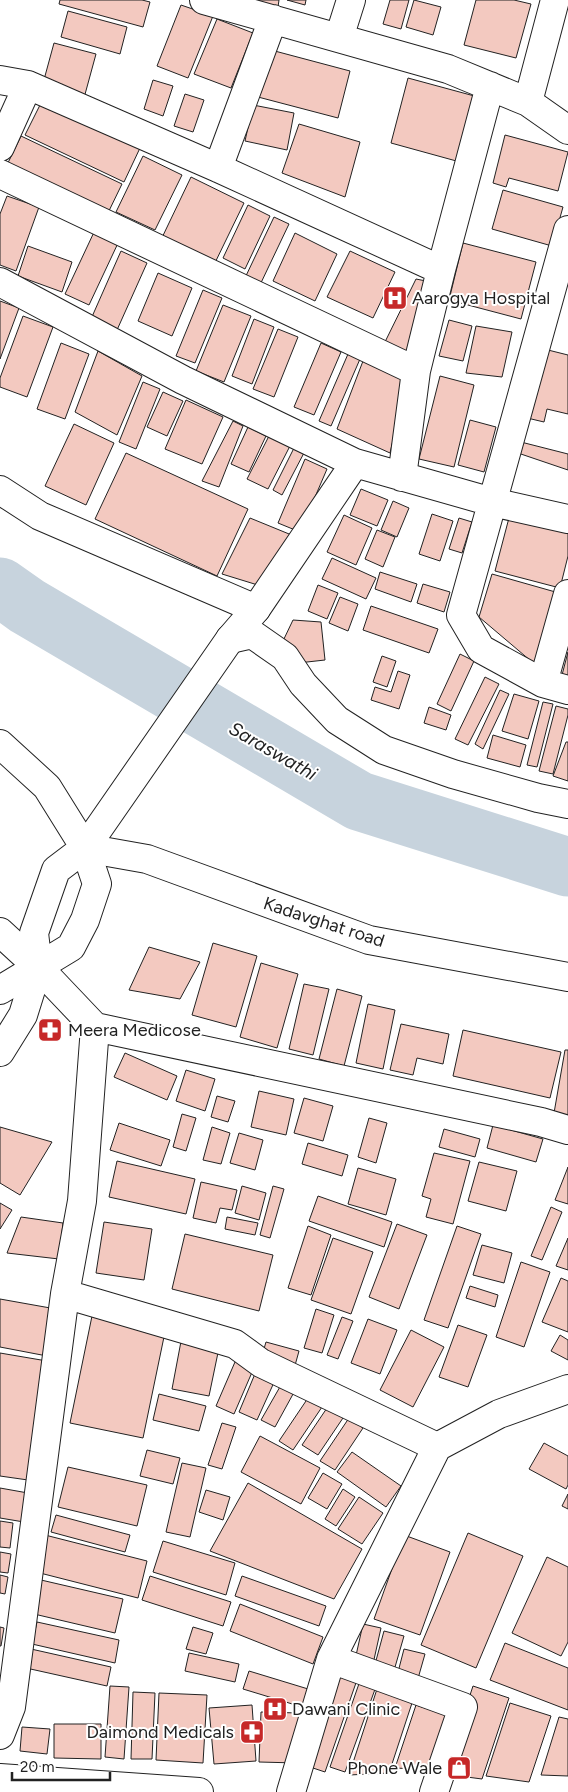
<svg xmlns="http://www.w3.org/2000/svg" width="568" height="1792" font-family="Figtree,sans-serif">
<rect width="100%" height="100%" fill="#fff"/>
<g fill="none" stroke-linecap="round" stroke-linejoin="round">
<path stroke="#c7d3dd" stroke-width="59" d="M0 587 27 606 359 801 568 867"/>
</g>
<path fill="#f3c9c0" stroke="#222" d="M60 0H142L150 2 143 27 59 4Z
M253 0H279L278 7Z
M287 0H306L305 5Z
M390 0H409L401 29 383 24Z
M414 0 441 7 433 35 406 27Z
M476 0H514L531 4 516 58 464 45Z
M181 5 213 16 188 78 157 66Z
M68 11 127 27 120 54 61 37Z
M217 19 253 33 231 88 194 74Z
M54 43 96 54 84 98 42 87Z
M271 50 350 71 338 118 258 97Z
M408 78 478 97 460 162 391 143Z
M153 80 173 86 163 116 144 109Z
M185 94 204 100 193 132 174 126Z
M42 101 140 148 124 182 25 135Z
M253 105 294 113 287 150 245 141Z
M299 124 360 142 345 197 282 173Z
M505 135 568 152 558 191 509 178 506 187 493 183Z
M21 136 122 184 106 217 5 169Z
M143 156 182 175 155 230 116 212Z
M191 177 244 203 211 271 158 246Z
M503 190 563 207 552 246 492 229Z
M7 196 39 207 16 271 0 265V214Z
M248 205 270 216 245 269 223 258Z
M274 217 289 224 259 287 244 280Z
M95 230 119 241 89 305 65 294Z
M295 233 337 254 315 301 273 281Z
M463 243 536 262 521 319 449 300Z
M28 246 72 262 62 292 18 276Z
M121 251 147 263 117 330 91 319Z
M350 251 395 272 373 318 327 297Z
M158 273 192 288 172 336 138 321Z
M416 279 426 281 406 360 382 348Z
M203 290 222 298 195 363 176 356Z
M0 301 19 308 0 359Z
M223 305 251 316 224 382 196 371Z
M23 316 53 327 27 397 0 387V378Z
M254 319 274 327 252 384 232 376Z
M449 320 472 326 463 361 439 356Z
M476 326 512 332 502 377 466 373Z
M278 329 298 337 274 397 253 389Z
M61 343 89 354 65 419 37 409Z
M321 343 341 352 314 415 294 407Z
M540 348 568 355V414L547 409 544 422 523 417Z
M98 351 142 376 117 435 75 412Z
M348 354 360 359 331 426 319 421Z
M363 361 407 381 390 453 337 429Z
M440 376 474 385 454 467 419 459Z
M143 382 160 389 136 449 119 442Z
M163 392 183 401 167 436 147 427Z
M186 400 223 417 202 464 165 449Z
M470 420 496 427 484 472 458 465Z
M233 421 243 426 219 487 202 481Z
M74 424 114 443 86 505 45 486Z
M248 427 266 436 249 472 231 464Z
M270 434 291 444 268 489 247 479Z
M513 440 568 454V470L512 451Z
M295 446 305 451 282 495 273 490Z
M126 453 248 509 217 576 95 519Z
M305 459 327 469 300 532 278 523Z
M361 489 388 500 377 526 350 515Z
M393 501 409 508 397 537 381 530Z
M432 514 453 521 440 561 419 554Z
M510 514 568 529V556L560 588 495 571Z
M344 515 372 528 356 565 327 552Z
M250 518 294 536 261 586 222 574Z
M459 518 472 522 462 553 449 549Z
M377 530 395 537 383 567 365 559Z
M332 558 376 578 366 599 322 579Z
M380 572 417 584 411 602 375 589Z
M492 574 559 593 538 667 479 617Z
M423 584 450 592 444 612 417 603Z
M318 585 338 593 327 619 308 611Z
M340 597 358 604 348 631 329 623Z
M371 606 438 629 429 653 363 630Z
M293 620 321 622 325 660 298 663 282 643Z
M568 652V676L562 675Z
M460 654 474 661 451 711 437 704Z
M382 656 396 661 387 687 373 682Z
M398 671 410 675 399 709 371 700 375 687 391 692Z
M485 677 499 684 468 745 455 739Z
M500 690 509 694 483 749 475 744Z
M514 694 539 701 528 739 502 731Z
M543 702 553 704 537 767 527 765Z
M556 706 568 709V715L553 774 539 771Z
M429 707 451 715 446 730 424 723Z
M493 735 526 745 520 767 487 758Z
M566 742H568V781L553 776Z
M213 943 257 956 236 1027 192 1015Z
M149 947 200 962 180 999 129 990Z
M261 963 298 974 277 1048 240 1037Z
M304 984 329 989 313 1055 289 1049Z
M337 989 362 996 344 1066 319 1059Z
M368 1004 395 1010 383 1069 356 1063Z
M401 1024 449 1034 443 1064 417 1058 413 1075 390 1070Z
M463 1030 561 1052 550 1098 453 1076Z
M565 1050H568V1116L554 1113Z
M125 1053 177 1076 167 1100 114 1077Z
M186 1070 215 1079 205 1111 176 1101Z
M259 1091 294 1099 286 1135 251 1127Z
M217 1096 235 1101 228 1122 211 1117Z
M304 1098 333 1106 323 1141 294 1133Z
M182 1114 196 1118 186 1151 173 1147Z
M369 1118 387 1123 376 1163 358 1157Z
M119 1123 170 1140 161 1166 110 1150Z
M493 1125 543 1139 536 1162 487 1148Z
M0 1127 52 1142 20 1195 0 1183Z
M212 1127 230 1133 221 1164 203 1160Z
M444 1129 480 1139 475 1157 439 1147Z
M239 1133 263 1140 255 1170 230 1163Z
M308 1143 348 1155 342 1176 302 1164Z
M434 1153 470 1161 453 1224 426 1217 431 1199 422 1196Z
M117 1161 195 1179 186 1214 109 1197Z
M479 1162 517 1171 506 1211 468 1201Z
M568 1167V1204L555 1200Z
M358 1168 396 1179 386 1215 348 1204Z
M201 1182 237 1190 232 1210 220 1208 216 1223 193 1218Z
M242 1186 266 1193 259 1220 235 1213Z
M273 1186 284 1189 270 1238 260 1235Z
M318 1196 392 1222 384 1247 309 1221Z
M0 1203 12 1210 0 1229Z
M551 1207 562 1212 542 1260 531 1256Z
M21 1217 63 1223 59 1259 7 1253Z
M227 1217 258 1223 255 1235 225 1229Z
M104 1222 152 1229 144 1280 96 1273Z
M397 1224 427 1235 399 1309 369 1297Z
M308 1226 331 1235 311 1295 288 1288Z
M457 1226 481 1234 448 1328 424 1320Z
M185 1234 273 1255 259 1311 172 1289Z
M333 1238 373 1252 351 1314 311 1300Z
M568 1238V1270L556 1266Z
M482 1245 512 1253 504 1283 473 1275Z
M521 1262 550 1272 524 1347 496 1337Z
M561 1278 568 1281V1332L542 1322Z
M470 1286 498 1295 495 1307 466 1298Z
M0 1299 56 1309 47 1356 0 1347Z
M316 1309 334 1315 322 1353 304 1348Z
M92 1316 165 1332 143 1438 70 1423Z
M342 1317 353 1321 338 1359 327 1355Z
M368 1319 397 1330 380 1374 351 1363Z
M458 1325 487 1335 468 1387 439 1377Z
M411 1330 444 1347 413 1407 380 1390Z
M560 1335 568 1340V1360L551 1351Z
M182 1336 220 1343 209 1396 172 1389Z
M266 1342 299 1351 294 1369 261 1359Z
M0 1353 47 1361 28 1480 0 1476Z
M238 1355 256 1363 234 1414 216 1406Z
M257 1369 276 1378 257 1420 239 1412Z
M285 1378 298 1385 275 1427 261 1420Z
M159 1394 206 1406 199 1431 153 1420Z
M308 1398 322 1407 293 1450 279 1441Z
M329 1405 345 1415 318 1455 302 1445Z
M349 1418 363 1428 335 1470 320 1461Z
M222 1423 236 1427 222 1469 208 1465Z
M260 1436 320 1468 301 1504 241 1472Z
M544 1443 568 1456V1485L566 1489 529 1469Z
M147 1450 180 1458 173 1484 140 1476Z
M352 1452 401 1486 386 1507 337 1472Z
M182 1463 206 1468 190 1537 166 1532Z
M68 1467 147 1485 137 1526 58 1507Z
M323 1473 342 1484 327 1509 308 1498Z
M248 1483 362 1549 334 1599 210 1551Z
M0 1488 28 1493 24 1522 0 1518Z
M343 1489 355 1497 336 1526 325 1519Z
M206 1490 230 1497 223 1520 199 1512Z
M568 1494V1509L562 1506Z
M359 1497 383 1513 362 1544 338 1529Z
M56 1515 130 1535 125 1552 51 1532Z
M0 1521 13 1523 10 1548 0 1547Z
M468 1533 523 1556 476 1668 421 1645Z
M45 1535 147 1561 138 1598 36 1572Z
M404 1535 450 1552 420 1635 374 1619Z
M163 1541 235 1563 226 1595 153 1572Z
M0 1552 11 1554 8 1573 0 1572Z
M547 1557 568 1567V1642L561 1656 512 1633Z
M0 1575 8 1577 5 1594 0 1593Z
M150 1576 231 1602 223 1626 142 1600Z
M242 1576 326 1606 319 1626 235 1596Z
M41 1580 123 1599 115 1633 34 1614Z
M240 1604 323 1637 313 1664 230 1631Z
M37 1622 119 1640 115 1663 32 1644Z
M363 1624 381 1628 373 1664 355 1660Z
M0 1627 4 1628 1 1646H0Z
M193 1627 213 1633 206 1654 186 1649Z
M384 1631 404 1636 393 1674 374 1668Z
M505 1643 568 1668V1710L490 1680Z
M31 1649 111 1667 107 1686 26 1668Z
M404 1649 425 1654 417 1682 397 1676Z
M189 1653 239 1664 235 1682 185 1671Z
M249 1671 318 1692 312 1710 243 1689Z
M340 1671 358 1677 325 1772 307 1766Z
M362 1675 378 1681 345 1772 330 1767Z
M110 1686 129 1687 124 1759 105 1757Z
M473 1686 509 1698 482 1779 444 1774Z
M377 1689 413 1700 389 1773 349 1775Z
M133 1692 155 1693 152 1759H131Z
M159 1693 207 1695 203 1763 156 1760Z
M510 1703 551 1716 529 1782 486 1776Z
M252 1705 256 1761 214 1764 209 1708Z
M416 1705 455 1718 437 1770 395 1768Z
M261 1712 299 1713 297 1763 259 1762Z
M559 1717 568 1719V1776L541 1775Z
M54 1724H101V1759L54 1758Z
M22 1727 50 1729 47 1754 20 1751Z"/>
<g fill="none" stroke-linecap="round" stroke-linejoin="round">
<defs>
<path id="minor" d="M204 0 448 69 528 102 568 130
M339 38 351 0
M0 80 28 85
M528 102 555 0
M0 147 28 85 218 168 441 270
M218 168 273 19
M0 174 416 371
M568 230 461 615 481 649 543 683 568 690
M0 282 183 380 355 463 492 502 568 519
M402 477 416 371 441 270 490 86
M256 609 355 463
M230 639 252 634 285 657 303 684 337 720 384 750 453 774 538 798 568 804
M543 683 568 594
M85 848 147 859 369 940 568 977
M0 932 38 967 95 1027 541 1122 568 1130
M65 1294 235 1344 261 1363 437 1447
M331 1659 463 1707 434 1792
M0 1735 11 1707 65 1294 82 1201 95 1027
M291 1792 331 1659 437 1447 499 1414 568 1389"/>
<path id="secondary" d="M0 490 40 516 256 609 230 639 85 848 56 870 34 933 38 967 23 1015 0 1052
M0 744 47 787 85 848 97 884 85 920 71 947 0 990
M0 1778 199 1792"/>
</defs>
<use href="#minor" stroke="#222" stroke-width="30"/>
<use href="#secondary" stroke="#222" stroke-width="30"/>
<use href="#minor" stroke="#fff" stroke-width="28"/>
<use href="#secondary" stroke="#fff" stroke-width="28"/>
</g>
<defs>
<symbol id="hospital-square" viewBox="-11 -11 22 22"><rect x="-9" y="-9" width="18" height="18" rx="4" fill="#c62828" stroke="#fff"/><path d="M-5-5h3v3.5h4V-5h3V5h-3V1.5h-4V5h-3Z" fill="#fff"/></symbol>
<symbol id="pharmacy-square" viewBox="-11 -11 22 22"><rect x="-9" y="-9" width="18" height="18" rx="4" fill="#c62828" stroke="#fff"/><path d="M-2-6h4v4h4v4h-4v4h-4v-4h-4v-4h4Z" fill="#fff"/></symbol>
<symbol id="shop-square" viewBox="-11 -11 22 22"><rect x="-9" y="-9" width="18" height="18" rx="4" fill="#c62828" stroke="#fff"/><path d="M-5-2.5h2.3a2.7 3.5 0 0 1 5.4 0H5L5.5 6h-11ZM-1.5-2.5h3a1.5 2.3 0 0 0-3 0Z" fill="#fff"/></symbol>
</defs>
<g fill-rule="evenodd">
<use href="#hospital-square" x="381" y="284" width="28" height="28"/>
<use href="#pharmacy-square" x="36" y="1016" width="28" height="28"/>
<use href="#hospital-square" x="261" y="1695" width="28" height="28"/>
<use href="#pharmacy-square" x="238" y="1718" width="28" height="28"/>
<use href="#shop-square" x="445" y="1754" width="28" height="28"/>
</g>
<g text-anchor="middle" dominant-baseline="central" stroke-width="4" stroke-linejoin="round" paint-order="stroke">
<g font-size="18" fill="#222" stroke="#fff" text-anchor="start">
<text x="412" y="298">Aarogya Hospital</text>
<text x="68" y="1030">Meera Medicose</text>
<text x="292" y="1709">Dawani Clinic</text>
<text x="234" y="1732" text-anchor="end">Daimond Medicals</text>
<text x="442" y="1768" text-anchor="end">Phone Wale</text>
</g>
<g font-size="18" fill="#222" stroke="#fff">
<text transform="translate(324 922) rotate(18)">Kadavghat road</text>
</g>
<g font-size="19" font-style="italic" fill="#222" stroke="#fff">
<text transform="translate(273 751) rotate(30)">Saraswathi</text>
</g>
</g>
<path d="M12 1772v8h98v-8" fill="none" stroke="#222222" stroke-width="2.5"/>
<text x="20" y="1772" font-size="15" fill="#222222" stroke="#ffffff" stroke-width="4" paint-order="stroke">20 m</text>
</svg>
